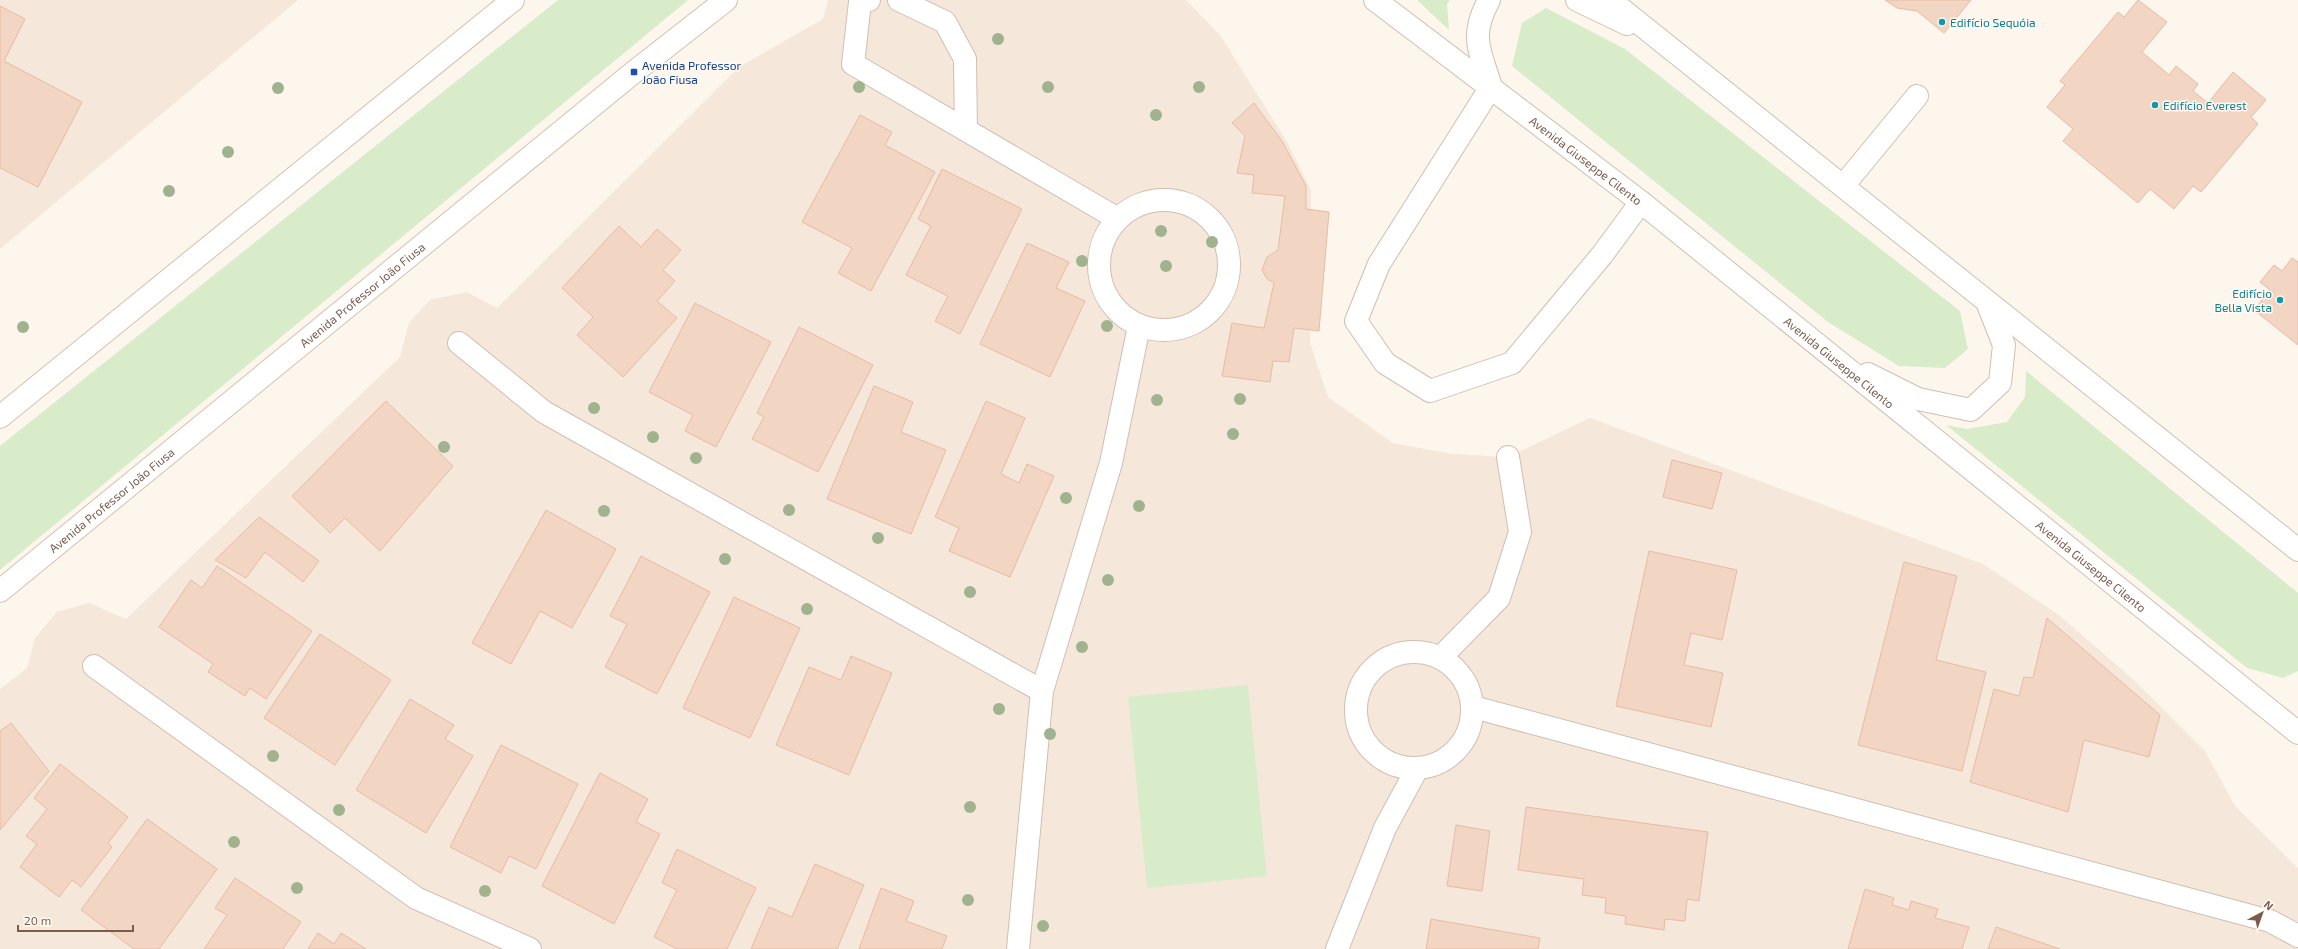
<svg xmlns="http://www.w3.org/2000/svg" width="2298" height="949" font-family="'Exo 2',sans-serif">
<rect width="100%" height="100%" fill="#fdf6ec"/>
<path fill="#f5e8da" d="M0 0H298L0 249Z
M828 0H1186L1220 35 1287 142 1311 190 1310 343 1328 397 1393 443 1452 454 1508 457 1590 418 1983 564 2059 615 2133 679 2205 751 2235 806 2298 868V949H0V689L27 668 35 638 57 612 89 603 126 619 400 357 409 323 430 300 467 292 497 308 739 67 823 19Z"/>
<path fill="#d8ecc9" d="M558 0H688L0 570V446Z
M1417 0H1450L1447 4 1449 30Z
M1546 8 1625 49 1960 311 1968 349 1945 368 1899 366 1828 322 1512 66 1522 23Z
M2026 371 2298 593V671L2283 678 2247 668 1946 425 1967 429 2007 422 2025 397Z
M1248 685 1267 876 1147 888 1128 697Z"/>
<path fill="#f3d5c3" stroke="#e6bba3" d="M1885 0H1971L1944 33 1917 11 1897 8Z
M2138 0 2167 22 2142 52 2169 75 2176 66 2198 84 2193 91 2208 103 2233 72 2266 100 2251 117 2258 124 2201 192 2193 186 2174 209 2150 189 2138 203 2063 141 2073 129 2047 107 2065 85 2060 81 2118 12 2124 17Z
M0 6 25 19 4 61 82 102 38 187 0 168Z
M1254 103 1282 141 1306 186V209L1329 212 1319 331 1294 328 1289 362 1273 361 1270 382 1222 376 1232 323 1264 328 1274 283 1267 279 1262 270 1267 257 1278 250 1285 196 1252 193 1254 175 1237 173 1245 136 1232 123Z
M860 115 892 132 885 145 935 172 871 291 838 273 852 248 802 222Z
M942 169 1022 209 960 334 935 321 948 296 906 275 931 226 918 219Z
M619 226 641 247 657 229 681 250 663 270 675 281 657 301 677 318 623 377 577 335 593 317 562 288Z
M1027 243 1069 262 1056 288 1085 301 1050 377 980 344Z
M2292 258 2298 262V345L2254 310 2270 290 2260 282 2274 265 2282 271Z
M695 303 771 342 716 447 685 431 693 415 649 392Z
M799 327 873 365 818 472 752 439 764 417 757 413Z
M874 386 913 402 901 432 946 450 911 534 827 499Z
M386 401 453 466 380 551 345 518 330 533 292 496Z
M986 401 1025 418 1001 474 1019 483 1027 464 1054 476 1010 577 949 551 959 528 935 517Z
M1672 460 1722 473 1712 509 1663 497Z
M546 510 616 549 572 628 540 611 511 664 472 643Z
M259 517 319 561 303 582 265 552 246 578 215 560Z
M1649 551 1737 570 1722 640 1691 633 1684 665 1723 673 1711 727 1616 706Z
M641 556 710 592 657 694 605 667 627 624 610 616Z
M1904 562 1957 576 1936 660 1986 672 1962 771 1858 745Z
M217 566 312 631 266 699 250 688 245 696 208 672 213 664 159 627 191 580 202 588Z
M734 597 800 628 750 738 683 708Z
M2047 618 2160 715 2149 757 2084 740 2068 812 1970 782 1994 689 2019 696 2024 677 2033 678Z
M320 634 391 680 335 765 264 718Z
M851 656 892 673 849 775 776 745 809 667 841 680Z
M410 699 454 725 445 739 473 756 426 833 356 790Z
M11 723 49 771 0 830V731Z
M501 745 578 784 536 869 509 856 501 873 450 847Z
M60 764 128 817 108 843 112 847 81 887 72 880 59 897 20 867 37 844 26 836 47 809 34 798Z
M600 773 648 799 636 822 660 834 614 924 542 886Z
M1526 807 1708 832 1699 901 1687 899 1685 921 1665 919 1664 930 1625 924 1626 916 1605 913 1606 898 1582 895 1584 879 1518 870Z
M147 819 217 869 159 949H134L81 910Z
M1456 825 1490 831 1482 891 1447 886Z
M677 849 756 888 727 949H677L654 937 677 890 662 883Z
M815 864 864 885 837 949H751L769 907 792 917Z
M235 878 301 922 283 949H204L227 915 215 908Z
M881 888 914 901 906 921 947 936 942 949H859Z
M1865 889 1894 898 1892 905 1909 910 1911 901 1938 909 1935 918 1969 927 1962 949H1848Z
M1431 919 1540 938 1538 949H1426Z
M1996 927 2060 949H1988Z
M318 933 334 944 341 933 366 949H308Z"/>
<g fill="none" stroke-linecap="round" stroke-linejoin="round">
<defs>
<path id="service" d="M1491 87 1379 264 1356 321 1385 363 1430 391 1512 363 1602 255 1641 202"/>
<path id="minor" d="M869 0 860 2 853 64 1118 219
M899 0 945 22 965 59 966 130
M1843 186 1917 96
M1099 265a65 65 0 1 1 130 0a65 65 0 1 1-130 0Z
M459 343 544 412 1042 691
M1356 710a58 58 0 1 1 116 0a58 58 0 1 1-116 0Z
M1441 657 1499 598 1520 532 1508 457
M94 666 416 898 530 949
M1473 707 2270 921 2298 936
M1018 949 1042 691 1111 463 1139 326
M1337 949 1385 828 1417 769"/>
<g id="tertiary">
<path id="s1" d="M1375 0 1641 202 2298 733"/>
<path d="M1489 0C1469 37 1480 50 1491 87"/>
<path d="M1577 0 1627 24"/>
<path d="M1610 0 2298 550"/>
<path d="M1868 374 1918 399 1971 410 2000 383 2004 345 1987 302"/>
</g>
<g id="secondary">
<path d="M0 417 513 0"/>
<path id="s2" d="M0 591 634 72 726 0"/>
</g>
</defs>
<use href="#service" stroke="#d1beb0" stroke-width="24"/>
<use href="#minor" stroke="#d1beb0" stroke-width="24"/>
<use href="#tertiary" stroke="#d1beb0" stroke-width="24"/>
<use href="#secondary" stroke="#d6c0b0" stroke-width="24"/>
<use href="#service" stroke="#fff" stroke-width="22"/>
<use href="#minor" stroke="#fff" stroke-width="22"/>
<use href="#tertiary" stroke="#fff" stroke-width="22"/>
<use href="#secondary" stroke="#fff" stroke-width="22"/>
</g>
<g fill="#a0b28e">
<circle cx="998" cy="39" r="6"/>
<circle cx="859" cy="87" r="6"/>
<circle cx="1048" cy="87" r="6"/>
<circle cx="1199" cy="87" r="6"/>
<circle cx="278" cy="88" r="6"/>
<circle cx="1156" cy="115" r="6"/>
<circle cx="228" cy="152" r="6"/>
<circle cx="169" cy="191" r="6"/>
<circle cx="1161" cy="231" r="6"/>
<circle cx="1212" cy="242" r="6"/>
<circle cx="1082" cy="261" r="6"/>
<circle cx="1166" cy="266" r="6"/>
<circle cx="1107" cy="326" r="6"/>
<circle cx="23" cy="327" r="6"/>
<circle cx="1240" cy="399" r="6"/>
<circle cx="1157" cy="400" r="6"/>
<circle cx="594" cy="408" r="6"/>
<circle cx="1233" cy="434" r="6"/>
<circle cx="653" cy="437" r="6"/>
<circle cx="444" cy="447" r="6"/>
<circle cx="696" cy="458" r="6"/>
<circle cx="1066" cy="498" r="6"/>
<circle cx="1139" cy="506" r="6"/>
<circle cx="789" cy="510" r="6"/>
<circle cx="604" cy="511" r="6"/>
<circle cx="878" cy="538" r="6"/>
<circle cx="725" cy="559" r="6"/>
<circle cx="1108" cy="580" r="6"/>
<circle cx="970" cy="592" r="6"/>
<circle cx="807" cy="609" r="6"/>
<circle cx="1082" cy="647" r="6"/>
<circle cx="999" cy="709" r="6"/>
<circle cx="1050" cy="734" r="6"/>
<circle cx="273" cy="756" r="6"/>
<circle cx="970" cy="807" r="6"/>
<circle cx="339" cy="810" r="6"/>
<circle cx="234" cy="842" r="6"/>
<circle cx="297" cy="888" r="6"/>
<circle cx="485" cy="891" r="6"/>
<circle cx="968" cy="900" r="6"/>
<circle cx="1043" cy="926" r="6"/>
</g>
<g fill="#0f9aa8" stroke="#fffaf3" stroke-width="1.5">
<circle cx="1942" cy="22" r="4"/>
<circle cx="2155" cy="105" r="4"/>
<circle cx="2280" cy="300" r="4"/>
</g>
<rect fill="#1a4fb4" stroke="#fffaf3" stroke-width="1.5" x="630" y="68" width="8" height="8" rx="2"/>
<g text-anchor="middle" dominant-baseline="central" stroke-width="3" stroke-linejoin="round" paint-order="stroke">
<g font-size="12" fill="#0d838f" stroke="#fffaf3" text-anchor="start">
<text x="1950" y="22">Edifício Sequóia</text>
<text x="2163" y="105">Edifício Everest</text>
<text x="2272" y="293" text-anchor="end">Edifício<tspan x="2272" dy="14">Bella Vista</tspan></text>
</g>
<g font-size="12" fill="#164399" stroke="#fffaf3" text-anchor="start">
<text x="642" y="65">Avenida Professor<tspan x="642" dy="14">João Fiusa</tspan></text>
</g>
<g font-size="12" fill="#7a5c4d" stroke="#fffaf3">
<text stroke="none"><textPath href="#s1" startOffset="265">Avenida Giuseppe Cilento</textPath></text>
<text stroke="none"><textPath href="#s2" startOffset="468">Avenida Professor João Fiusa</textPath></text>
<text stroke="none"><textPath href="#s1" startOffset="589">Avenida Giuseppe Cilento</textPath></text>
<text stroke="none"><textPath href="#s2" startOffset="144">Avenida Professor João Fiusa</textPath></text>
<text stroke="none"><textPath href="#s1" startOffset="913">Avenida Giuseppe Cilento</textPath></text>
</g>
</g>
<g transform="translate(2262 913) rotate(41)" stroke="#fffaf3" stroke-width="3" paint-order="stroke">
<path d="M0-3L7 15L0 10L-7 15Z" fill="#7a5c4d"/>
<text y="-6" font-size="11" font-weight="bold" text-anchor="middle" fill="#7a5c4d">N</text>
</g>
<path d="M18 925v6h115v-6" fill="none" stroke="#7a5c4d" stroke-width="2"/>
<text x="24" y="925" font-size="12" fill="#7a5c4d" stroke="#fffaf3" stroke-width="3" paint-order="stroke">20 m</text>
</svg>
